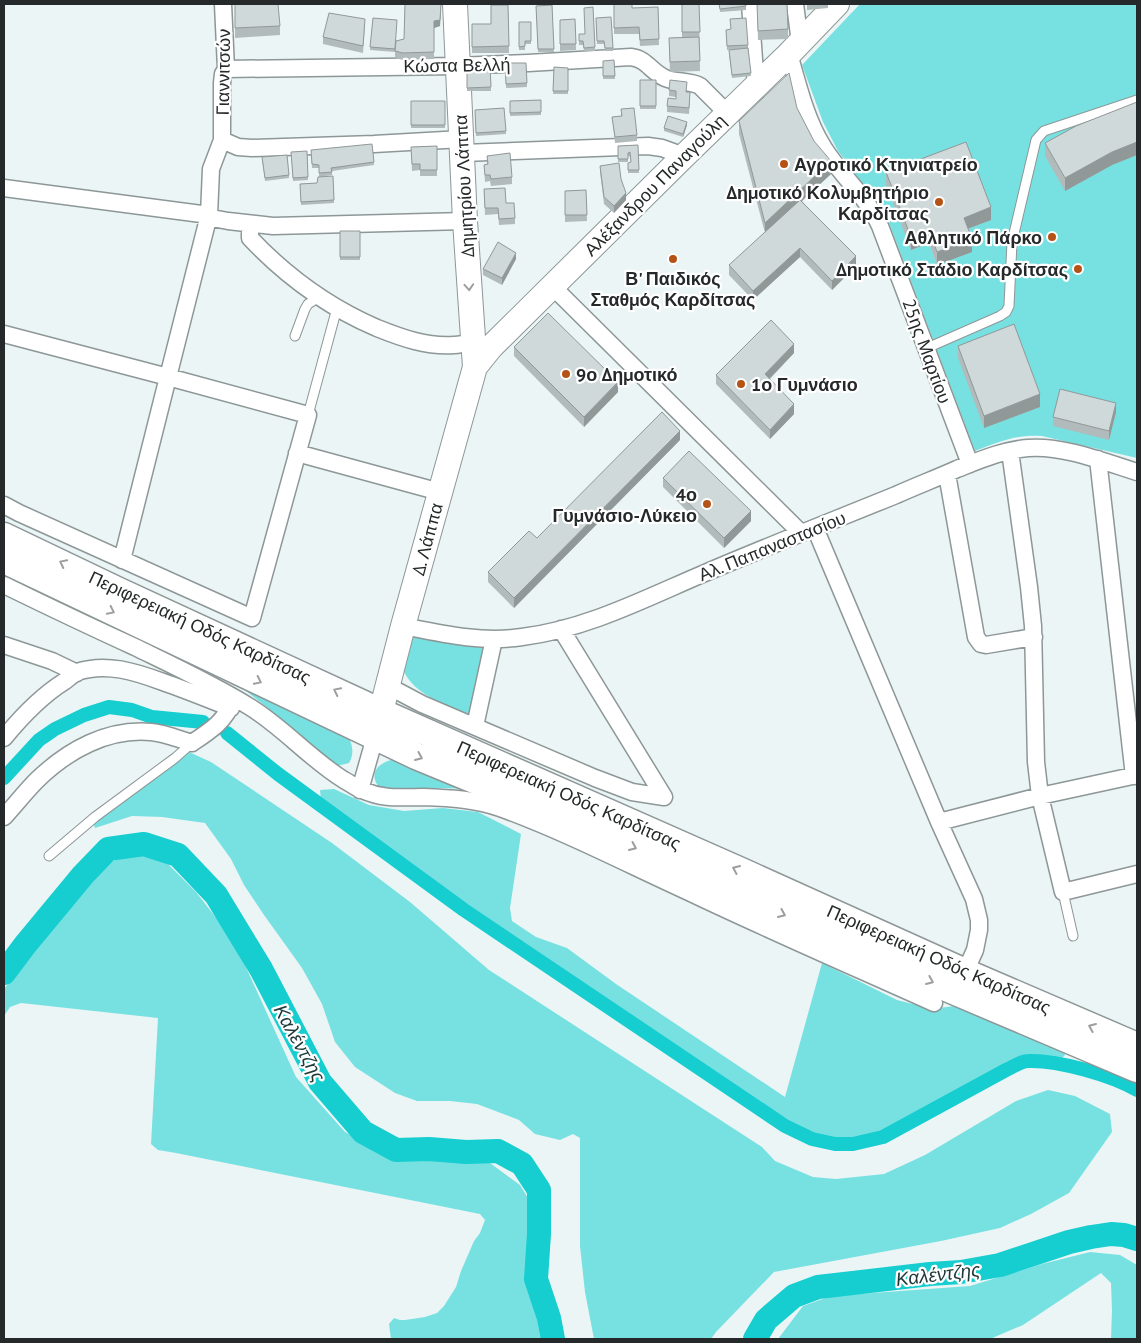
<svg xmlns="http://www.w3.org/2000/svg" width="1141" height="1343" font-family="'PT Sans',sans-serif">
<rect width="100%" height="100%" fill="#ebf5f5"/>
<path fill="#77e1e2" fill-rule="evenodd" d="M860 4H1137V458L1042 436C1016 434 999 442 975 451L889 223 875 200 838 151 823 122 802 65ZM966 154 964 230 937 264 929 243 911 250Z
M412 637 490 647 469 714C445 706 414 694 403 670Z
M246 687 349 738C353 747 354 754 349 763L337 766 297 735 268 708 246 691Z
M189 752 211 762 332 843 410 902 489 970 762 1147 775 1161 813 1177 836 1179 884 1174 925 1155 1016 1101 1048 1090 1075 1096 1110 1114 1112 1132 1069 1193 1031 1214 1000 1228 941 1241 774 1272 716 1332 711 1339H594L585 1292 580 1246V1138L573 1134 560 1140 535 1134 519 1120 477 1104 450 1101H417L395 1093 355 1067 335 1042 322 1004 302 968 264 915 244 885 231 859 205 823 162 817 132 816 95 828 93 822Z
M391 760H397L472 791C452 787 433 788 412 789 401 789 391 790 380 789 369 775 375 765 391 760Z
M334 789 369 805 404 811 443 808 478 812 521 834 510 908 512 921 536 937 567 948 616 984 785 1097 822 963 897 1000 932 1009 969 1004 1064 1048 1065 1055 1060 1060 1023 1058 882 1134 853 1139 837 1140 809 1134 775 1116 464 904 321 799 320 790Z
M144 854 167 863 196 892 234 941 296 1077 345 1132 394 1157 490 1163 520 1185 531 1203V1233L528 1266 546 1339H391L389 1324 394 1318 400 1320H405L425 1317 437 1313 444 1306 456 1287 461 1271 474 1241 480 1233 485 1220 480 1214 176 1153 158 1150 151 1144 158 1018 21 1003 10 1007 4 1016V989L87 882 106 864 125 856Z
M1090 1252 1120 1255 1137 1265V1339H1111L1112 1310 1111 1283 1101 1273 1023 1325 990 1339H778L803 1306 831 1296 970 1286 1042 1264Z"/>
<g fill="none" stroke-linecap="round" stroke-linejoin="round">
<path stroke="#16cdd0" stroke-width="14" d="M227 733 278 774 464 910 785 1126 812 1139 835 1144H853L883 1137 1006 1070C1013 1067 1021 1061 1028 1061 1058 1060 1111 1075 1137 1090
M4 778 39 740 55 729 84 715 109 707 132 710 152 717 203 722"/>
<path stroke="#16cdd0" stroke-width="24" d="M4 973 25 945 83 875 108 849 144 844 178 855 216 895 261 969 320 1082 363 1132 396 1150 429 1149 466 1152 498 1151 522 1164 539 1190V1234L536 1279 549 1318 553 1339
M755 1339 766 1320 794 1296 818 1287 930 1274 961 1272 1000 1265 1069 1242 1091 1237 1111 1234 1124 1235 1137 1239"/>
<defs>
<path id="lane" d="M295 336 305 309 308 304 319 297
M927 348 1000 316 1006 312 1009 306 1012 242 1036 140 1044 131 1137 100
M308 415 337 308
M49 856 95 817 175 758 192 743
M1063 892 1073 936"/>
<path id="street" d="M223 4 226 69 223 74 222 83V140L211 169 209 215 212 218 228 221 273 226 465 221
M750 4 756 87
M795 4 800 43
M789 54C798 84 805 117 822 145 839 174 866 195 880 226L970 464
M226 69 458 66 528 63 631 57C647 59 651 72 665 78 676 83 689 80 700 86L728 114
M222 140 238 147 252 148 374 144 462 139
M463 153 648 146 662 148 684 156
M4 188 209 215 168 377 308 415 252 618 19 513 4 505
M250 224V238C287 277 328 307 377 328 402 338 427 347 454 345 461 345 467 343 473 341
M552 286 801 533
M4 334 168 377 122 560
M1010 451 1029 587 1033 626 1036 762 1040 796 1063 892 1137 874
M297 453 440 492
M1098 459 1134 776
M947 474 976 637 981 644 986 645 1034 637
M815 528 939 822 974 899 979 920V930L975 950 965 972
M4 585C47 606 91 627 135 647 174 666 213 684 250 707 284 728 310 759 344 780 350 783 356 788 362 790 385 800 400 797 423 797 449 798 475 799 500 808 566 832 629 865 693 894 773 932 854 967 934 1003
M403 626C443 634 482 643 522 637 587 629 646 598 705 573 768 546 832 521 896 495 916 486 937 478 957 469 980 460 1003 450 1028 448 1062 445 1105 462 1137 472
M561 629 664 797
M4 645 52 661 77 673
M388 686 422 704 595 778 632 792 664 797
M475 726 494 639
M4 738C22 716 41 696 65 681 69 678 73 674 77 672 106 662 136 672 163 682 186 690 208 699 231 708
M360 790 375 737
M4 817C15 805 26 791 37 780 68 750 108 728 151 732 165 733 178 739 192 743 213 729 224 722 235 698
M939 822 1040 796 1137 775"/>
<path id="secondary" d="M475 367 491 347 684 156 789 54 837 4
M376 731 403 626 475 367 465 221 455 4"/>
<path id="primary" d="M4 536 119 591 381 712 741 871 965 972 1137 1046
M4 560 416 756 588 827 918 976 1137 1069"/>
</defs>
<use href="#lane" stroke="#8d9797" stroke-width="11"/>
<use href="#street" stroke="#8d9797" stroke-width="19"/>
<use href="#secondary" stroke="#8d9797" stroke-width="26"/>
<use href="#primary" stroke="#8d9797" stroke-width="29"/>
<use href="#lane" stroke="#fff" stroke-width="9"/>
<use href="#street" stroke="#fff" stroke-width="16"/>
<use href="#secondary" stroke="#fff" stroke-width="24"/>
<use href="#primary" stroke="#fff" stroke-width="26"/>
</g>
<path fill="#b2bbbb" d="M235 4 280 26V35L235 38Z
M404 4H441L440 26 434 28V59L403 60 395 58V50V52L370 50 373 18 396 41 404 39 405 5H404Z
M614 4 632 8 658 7 659 45 640 46 639 34H614Z
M682 4H699L700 71 670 72 669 38 682 37Z
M719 4 746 6V10L720 12Z
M757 4 788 29V39L758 40Z
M807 4H828V8L807 10Z
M508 5 509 53H472V24H491Z
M552 5 554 52H538L536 6Z
M596 18 613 48V51H605L604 44H597Z
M575 19 576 50 560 51V20Z
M519 22H531V44H525V50H519Z
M365 25 363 53 323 44V37Z
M726 30 748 45 751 76 732 78 729 54 748 48 727 50Z
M579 34 595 47V51H584L583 45H579Z
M614 60 615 79H603V61Z
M505 63H526L527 87 506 88Z
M490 65 491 91H467V66Z
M554 67 568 68V94H553Z
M640 80H656V109H640Z
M669 90 687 92 690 98 689 114 667 112V106L676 99V97L669 96Z
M541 100V115L510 116V101Z
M411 101H445V128H411Z
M1137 102V155L1112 165 1065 191 1045 156V143Z
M504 108 506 134 476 136 475 110Z
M797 108 831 174 802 201 856 266 832 290 800 257 753 300 729 275V265L765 233 739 134V121Z
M621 109 637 135V141L615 143 612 117 621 116Z
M687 125 683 137 664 131V128Z
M638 145 639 173H628V163L631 162 630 156H628V162H618V146Z
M437 146V176H420V170L412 171 411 147Z
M311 150 374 162V165L332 171V175L319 177V168H312Z
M307 151 308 180 293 181 291 152Z
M487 156 512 177V184L491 186 490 181 485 182 484 165 487 164Z
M262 160 289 175V178L265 181Z
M600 166 621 179 626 200 614 213 604 204 600 172Z
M886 172 991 220 968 229 972 252 937 265 929 243 911 250 886 185Z
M333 176 334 203 301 205 300 184 317 183Z
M484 189 506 203 515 218V224L499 225 498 214 485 215Z
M586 190 587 221 565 222V191Z
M340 231H360V260H340Z
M516 259 502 285 483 275V269Z
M958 346 1040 407 984 428 958 358Z
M514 347 618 392 584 427 514 356Z
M794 353 770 379 794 414 770 439 716 384V375Z
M1116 412 1109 440 1053 426V417Z
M680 440 514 608 488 582V572Z
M663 478 751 521 724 548 663 487Z"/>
<path fill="#919898" d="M441 4 440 26 434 28V59V21Z
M687 122V125L683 137V134Z
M1137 142V155L1112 165 1065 191V178L1112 152Z
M831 161V174L765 235V223Z
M626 193V200L614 213V206Z
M991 207V220L964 230V218Z
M929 230V243L911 250V237Z
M972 239V252L937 265V252Z
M800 248V257L753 300V291Z
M516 253V259L502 285V278Z
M856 256V266L832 290V281Z
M794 344V353L765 383V374Z
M618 382V392L584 427V417Z
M1040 394V407L984 428V416Z
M1116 403V412L1109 440V431Z
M794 404V414L770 439V430Z
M680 431V440L514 608V598Z
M751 511V521L724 548V538Z"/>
<path fill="#cfd9d9" stroke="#919898" d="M235 4H278L280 26 235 28Z
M405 4H441L440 20 434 21V52L403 53 395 51 396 41 404 39Z
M614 4H632V8L658 7 659 39 640 40 639 27 614 28Z
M682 4H699L700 32H682Z
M719 4H746V6L720 9Z
M757 4H787L788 29 758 31Z
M491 5H508L509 46 472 47V24H491Z
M552 5 554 49H538L536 6Z
M593 7 595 47 584 48 583 41H579V34H585L584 8Z
M329 13 365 19 363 46 323 37Z
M611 17 613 48H605L604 41H597L596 18Z
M373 18 397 20 395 49 370 47Z
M746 18 748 45 727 46 726 30 731 29 730 19Z
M575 19 576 44H560V20Z
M519 22H531V41H525V46L519 47Z
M699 37 700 61 670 62 669 38Z
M748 48 751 73 732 75 729 50Z
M614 60 615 76H603V61Z
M505 63H526L527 83 506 84Z
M490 65 491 87 467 88V66Z
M554 67 568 68V91H553Z
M789 73 797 108 814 141 831 161 765 223 739 121Z
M640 80H656V106H640Z
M670 80 687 82 686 92H690L689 108 667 106 668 98 676 99V91L669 90Z
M541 100V112L510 113V101Z
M411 101H445V125H411Z
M1137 102V142L1112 152 1065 178 1045 143 1076 126Z
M504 108 506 131 476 133 475 110Z
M634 108 637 135 615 137 612 117 622 116 621 109Z
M668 116 687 122 683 134 664 128Z
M966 142 991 207 964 218 972 239 937 252 929 230 911 237 886 172Z
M372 144 374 162 331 168 332 172 319 173V165L312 164 311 150Z
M638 145 639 170H628V163L631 162 630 152 628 153V159H618V146Z
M437 146V170H420V164H412L411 147Z
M307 151 308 177 293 178 291 152Z
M510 153 512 177 491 179 490 175H485L484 165 488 164 487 156Z
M287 155 289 175 265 178 262 157Z
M619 163 621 179 626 193 614 206 604 197 600 166Z
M333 176 334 200 301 202 300 184 317 183 318 177Z
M505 188 506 203H514L515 218 499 219 498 208H485L484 189Z
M586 190 587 215H565V191Z
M800 200 856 256 832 281 800 248 753 291 729 265Z
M340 231H360V257H340Z
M498 242 516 253 502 278 483 269Z
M548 313 618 382 584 417 514 347Z
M771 320 794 344 765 374 794 404 770 430 716 375Z
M1014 324 1040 394 984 416 958 346Z
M1060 389 1116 403 1109 431 1053 417Z
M662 412 680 431 514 598 488 572 529 531 537 538Z
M689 451 751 511 724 538 663 478Z"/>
<defs><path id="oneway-chevron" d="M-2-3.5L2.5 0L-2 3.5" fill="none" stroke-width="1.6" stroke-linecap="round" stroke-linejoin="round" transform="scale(1.25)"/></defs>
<g stroke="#9d9f9f">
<use href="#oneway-chevron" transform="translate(469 287) rotate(86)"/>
<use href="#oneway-chevron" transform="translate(63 563) rotate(-154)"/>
<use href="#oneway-chevron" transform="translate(111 611) rotate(26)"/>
<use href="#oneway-chevron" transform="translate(258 681) rotate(26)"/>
<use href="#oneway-chevron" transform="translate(337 691) rotate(-154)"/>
<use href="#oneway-chevron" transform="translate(419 757) rotate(24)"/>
<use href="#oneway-chevron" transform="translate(633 847) rotate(24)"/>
<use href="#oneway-chevron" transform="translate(736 869) rotate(-156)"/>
<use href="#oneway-chevron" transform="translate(782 914) rotate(24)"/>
<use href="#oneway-chevron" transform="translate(930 981) rotate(23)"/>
<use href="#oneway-chevron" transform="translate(1092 1027) rotate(-157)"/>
</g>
<g fill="#b55317" stroke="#fff" stroke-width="2">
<circle cx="784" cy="164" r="5"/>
<circle cx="939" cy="202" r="5"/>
<circle cx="1052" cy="237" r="5"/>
<circle cx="673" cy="259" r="5"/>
<circle cx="1078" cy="269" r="5"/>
<circle cx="566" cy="374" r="5"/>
<circle cx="741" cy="384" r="5"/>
<circle cx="707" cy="504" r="5"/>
</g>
<g text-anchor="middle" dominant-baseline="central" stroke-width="4.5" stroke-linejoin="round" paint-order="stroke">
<g font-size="18" fill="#252929" stroke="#fff">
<text transform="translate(457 65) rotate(-1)">Κώστα Βελλή</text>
<text transform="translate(223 72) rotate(-89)">Γιαννιτσών</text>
<text transform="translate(655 185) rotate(-45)">Αλέξανδρου Παναγούλη</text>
<text transform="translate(464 186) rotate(-93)">Δημητρίου Λάππα</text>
<text transform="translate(927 351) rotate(70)">25ης Μαρτίου</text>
<text transform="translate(427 539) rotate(-75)">Δ. Λάππα</text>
<text transform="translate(772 546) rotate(-22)">Αλ. Παπαναστασίου</text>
<text transform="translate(200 627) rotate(25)">Περιφερειακή Οδός Καρδίτσας</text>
<text transform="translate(569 795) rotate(24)">Περιφερειακή Οδός Καρδίτσας</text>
<text transform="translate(939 959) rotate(24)">Περιφερειακή Οδός Καρδίτσας</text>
</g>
<g font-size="18" font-weight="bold" fill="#252929" stroke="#fff" text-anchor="end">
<text x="794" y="164" text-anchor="start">Αγροτικό Κτηνιατρείο</text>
<text x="929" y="192">Δημοτικό Κολυμβητήριο<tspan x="929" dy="21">Καρδίτσας</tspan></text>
<text x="1042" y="237">Αθλητικό Πάρκο</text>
<text x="1068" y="269">Δημοτικό Στάδιο Καρδίτσας</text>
<text x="673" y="278" text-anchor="middle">Β' Παιδικός<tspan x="673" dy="21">Σταθμός Καρδίτσας</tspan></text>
<text x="576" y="374" text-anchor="start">9ο Δημοτικό</text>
<text x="751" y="384" text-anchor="start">1ο Γυμνάσιο</text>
<text x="697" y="494">4ο<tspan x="697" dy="21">Γυμνάσιο-Λύκειο</tspan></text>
</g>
<g font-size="19" font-style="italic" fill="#1f3939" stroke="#fff">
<text transform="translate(300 1043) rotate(61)">Καλέντζης</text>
<text transform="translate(938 1274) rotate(-7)">Καλέντζης</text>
</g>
</g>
<rect width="1141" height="1343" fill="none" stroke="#252929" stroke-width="10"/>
</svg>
